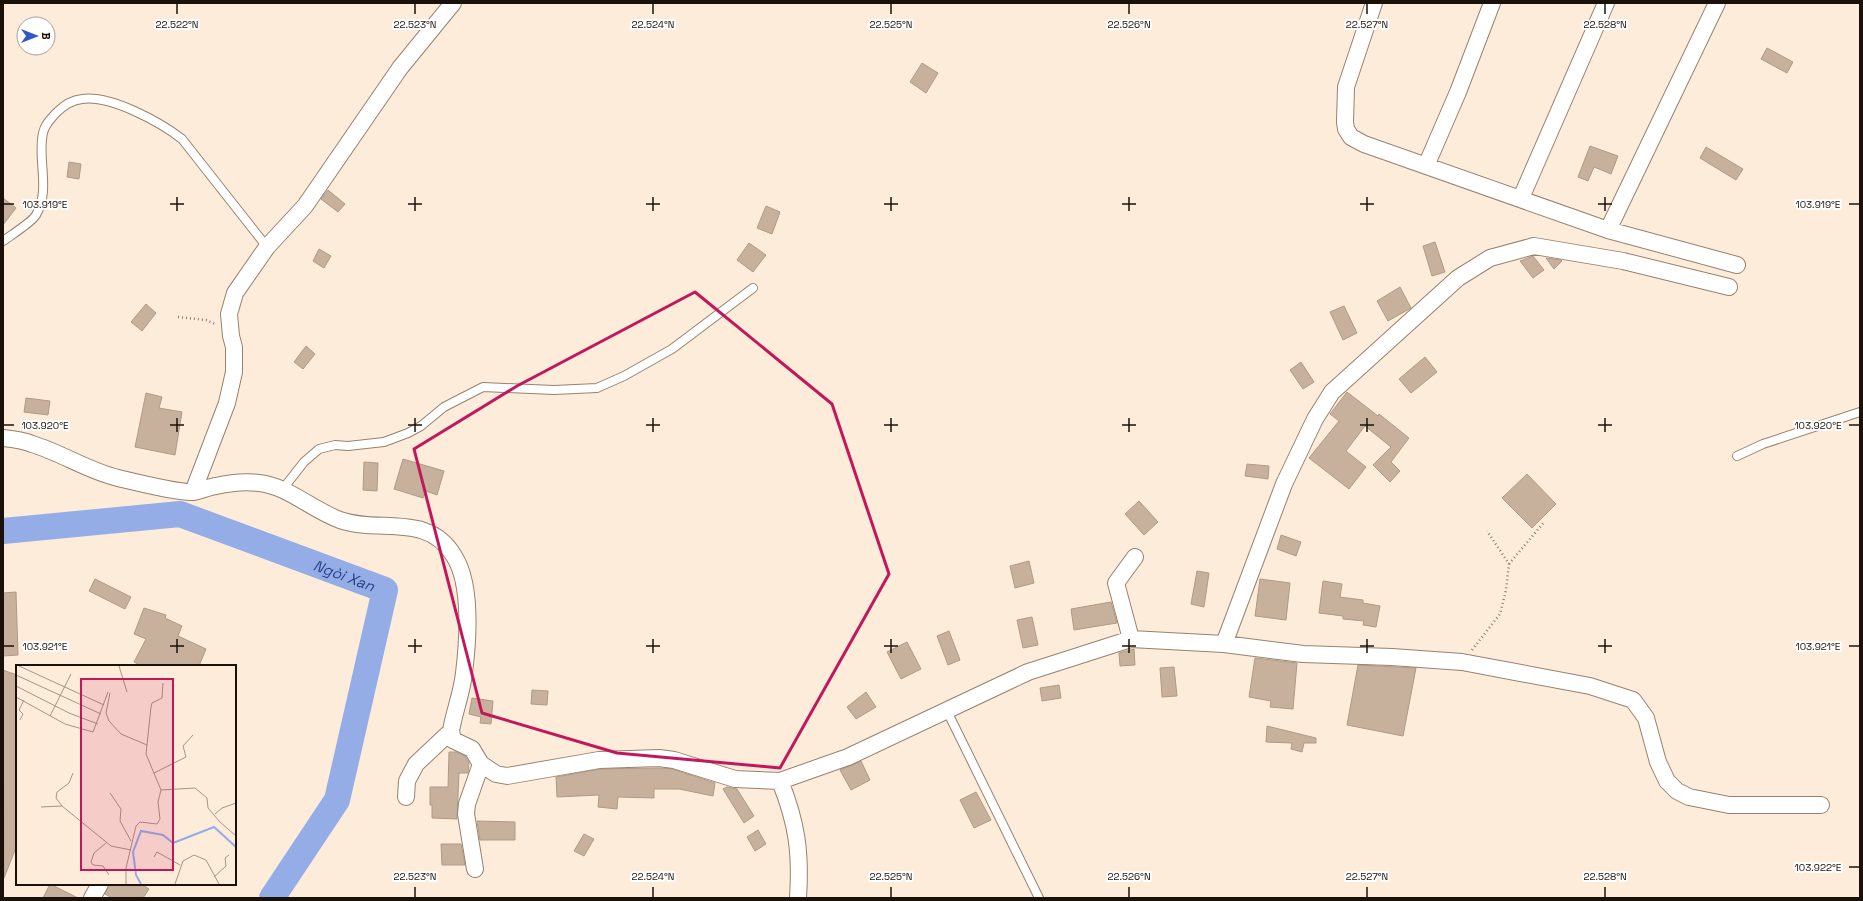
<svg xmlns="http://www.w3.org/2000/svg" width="1863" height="901" font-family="'Space Grotesk',sans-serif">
<rect width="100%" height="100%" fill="#feecdb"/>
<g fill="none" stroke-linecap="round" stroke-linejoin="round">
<path stroke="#94ade7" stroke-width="26" id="s1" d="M3 531 180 514 385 590 337 800 272 898"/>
</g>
<path fill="#c7b19c" stroke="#af9a85" d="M1767 48 1793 62 1787 73 1761 59Z
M922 63 938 73 926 93 910 82Z
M1590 146 1618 156 1611 174 1594 167 1588 181 1578 177Z
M1706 147 1743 169 1736 180 1700 158Z
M69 162 81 164 79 179 67 177Z
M328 190 345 204 338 212 321 199Z
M3 198 16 208 3 225Z
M766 206 780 212 772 234 757 228Z
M1435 242 1445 272 1432 276 1423 246Z
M749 243 766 255 753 272 737 260Z
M319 249 331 256 324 268 313 261Z
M1533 256 1544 270 1533 278 1520 261Z
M1546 258 1561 260 1562 261 1554 269Z
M1400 287 1411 308 1388 321 1377 301Z
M146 304 156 313 142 331 131 322Z
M1344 306 1357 333 1343 340 1330 312Z
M306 346 315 354 303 369 294 362Z
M1425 357 1437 372 1411 393 1399 379Z
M1301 362 1314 382 1303 389 1290 370Z
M1347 392 1378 416 1379 414 1409 438 1391 462 1400 471 1390 482 1373 465 1391 447 1365 426 1346 451 1366 467 1349 489 1309 458 1339 421 1330 414Z
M146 393 162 397 159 408 182 412 175 455 135 447Z
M26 398 50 401 48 415 24 412Z
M403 459 444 471 437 495 426 491 423 498 394 489Z
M364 462 378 463 377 491 363 490Z
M1247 464 1269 466 1268 479 1245 476Z
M1527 474 1556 504 1532 528 1502 498Z
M1139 501 1158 522 1144 535 1125 514Z
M1281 535 1301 542 1296 556 1277 549Z
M1029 561 1034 583 1015 588 1010 566Z
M1197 571 1209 573 1204 607 1191 604Z
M95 579 131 597 125 609 89 591Z
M1260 579 1290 583 1286 620 1255 616Z
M1323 581 1342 584 1340 597 1363 600V603L1380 606 1376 627 1363 625 1364 621 1343 619V616L1319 613Z
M16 592 18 655 3 656V593Z
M1111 602 1117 623 1074 630 1071 609Z
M144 608 166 615 165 618 182 626 178 636 206 649 199 666H142L134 662 146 639 134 634Z
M1032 617 1038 645 1023 648 1017 620Z
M949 631 960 660 948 665 937 636Z
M907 642 921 669 901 679 887 652Z
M1134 649 1135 665 1120 666 1119 653Z
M1255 658 1297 663 1293 709 1270 707 1271 701 1249 697Z
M1358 665 1416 668 1403 736 1347 725Z
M1174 667 1177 696 1162 697 1160 668Z
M3 670 17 675V845L4 878Z
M1059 685 1061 698 1042 701 1040 688Z
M532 690 548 691 547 705 531 704Z
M866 692 876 707 856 719 847 707Z
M472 698 493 701 491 724 480 723 481 717 469 714Z
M1267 726 1316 738V743H1304L1302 752 1291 749 1292 743 1266 742Z
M449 752H456L465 756 469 763 468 773H459L457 819 432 818V805H430V787H448Z
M861 761 870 780 851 790 840 770Z
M659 768 672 769 715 783 713 796 679 789H654V798L618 797 617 809 598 807 599 795 557 797 556 777 600 769Z
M727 787 737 789 754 816 744 823 723 789Z
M976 792 991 820 974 828 960 800Z
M477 821 515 822V840H480Z
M758 830 766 844 755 851 747 837Z
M584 834 594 839 584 856 574 851Z
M441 844H461L465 865H442Z
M50 884 78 898H43Z
M109 884H141L149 889 143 898H112L105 894Z"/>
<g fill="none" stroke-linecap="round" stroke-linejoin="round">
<defs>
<path id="lane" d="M3 241C11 235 31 223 36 215 51 190 37 159 43 133 45 124 50 120 56 113 63 106 72 100 82 99 111 95 160 122 182 139L267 247
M1737 456 1763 444 1860 412
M282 490 304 462 319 449 335 445 348 446 384 442 408 433 421 426 444 407 483 387 554 390 597 388 624 376 672 349 753 288
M947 711 1039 898"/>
<path id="street" d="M1374 3 1346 87 1345 122 1346 129 1351 137 1364 144 1608 230 1737 265
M1426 166 1458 92 1492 3
M1521 198 1606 3
M1608 230 1717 3
M3 438C13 439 23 440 32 444 62 453 88 471 118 478 135 482 178 493 193 492 201 491 208 487 216 486 229 483 245 481 259 483 288 486 312 510 340 520 380 534 428 512 454 556 472 584 468 641 464 673 462 693 454 712 451 731L453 740 472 749 481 764 496 774 507 776 599 760 659 758 674 760 735 779 780 781 848 757 1028 672 1131 639 1224 644 1303 654 1392 657 1462 662 1590 686 1633 700 1646 718 1658 762 1667 781 1677 791 1689 797 1729 805H1821
M193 492 227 403 234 372V347L231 336 229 314 235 293 267 247 305 206 400 68 453 3
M1131 639 1116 583 1135 557
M1224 644 1284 484 1315 419 1332 392 1458 278 1490 258 1534 246 1623 261 1729 287
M780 781C797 823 801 853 798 898
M406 797 407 781 416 764 451 731
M475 869 466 814 467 804 481 764
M92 898 100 884"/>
</defs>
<use href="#lane" stroke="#96826e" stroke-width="10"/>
<use href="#street" stroke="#96826e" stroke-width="18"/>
<path stroke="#8a7d71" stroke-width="2.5" stroke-dasharray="1 3" stroke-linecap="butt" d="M178 317 206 320 215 324
M1509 564 1545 521
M1472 650 1500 614 1506 590 1509 564 1487 531"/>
<use href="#lane" stroke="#fff" stroke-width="8"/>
<use href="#street" stroke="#fff" stroke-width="16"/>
</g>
<path fill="none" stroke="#c2185b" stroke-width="3" stroke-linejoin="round" d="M695 292 832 404 889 574 780 768 617 753 482 713 414 449 517 386Z"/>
<path fill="none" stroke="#1a120a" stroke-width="1.5" d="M177 4V14M415 4V14M653 4V14M891 4V14M1129 4V14M1367 4V14M1605 4V14M177 197V211M415 197V211M653 197V211M891 197V211M1129 197V211M1367 197V211M1605 197V211M4 204H14M170 204H184M408 204H422M646 204H660M884 204H898M1122 204H1136M1360 204H1374M1598 204H1612M1849 204H1859M177 418V432M415 418V432M653 418V432M891 418V432M1129 418V432M1367 418V432M1605 418V432M4 425H14M170 425H184M408 425H422M646 425H660M884 425H898M1122 425H1136M1360 425H1374M1598 425H1612M1849 425H1859M177 639V653M415 639V653M653 639V653M891 639V653M1129 639V653M1367 639V653M1605 639V653M4 646H14M170 646H184M408 646H422M646 646H660M884 646H898M1122 646H1136M1360 646H1374M1598 646H1612M1849 646H1859M1849 867H1859M415 887V897M653 887V897M891 887V897M1129 887V897M1367 887V897M1605 887V897"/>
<g text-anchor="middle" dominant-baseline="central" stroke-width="4" stroke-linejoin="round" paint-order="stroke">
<g font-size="15" font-style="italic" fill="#2a4287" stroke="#fff">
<text stroke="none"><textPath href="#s1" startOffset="353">Ngòi Xan</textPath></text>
</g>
</g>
<g transform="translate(16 665)">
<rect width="220" height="220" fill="#feecdb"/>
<path fill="none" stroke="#94ade7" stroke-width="2" d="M125 219 120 210 117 187 125 166 147 170 157 178 198 162 220 182"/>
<path fill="none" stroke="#a39587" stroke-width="1" d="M3 1 88 40M103 1 111 27M0 10 85 49M0 21 53 48 82 59M94 28 90 48 93 56 105 69 131 80M0 32 49 59 77 67 92 27M34 51 55 9M4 55 7 49 3 45 8 35M57 108 53 118 41 127 40 133 46 141 95 181 115 185M138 108 170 92 167 81 177 70M145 125 179 123 191 133 192 143 204 157 220 171M94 128 105 144 104 156 115 176M25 142 46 141M199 149 206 143 220 138M90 178 78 188 75 197 77 200 87 201 93 210M138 192 141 187 164 200M198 212 210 201 209 193 213 190M110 219V203L120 161 124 157 141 159 144 154 142 137 145 125 130 89 135 42 136 38 146 33 147 18M159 219 167 196 178 190 190 195 203 219"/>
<path fill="#c2185b" fill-opacity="0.15" stroke="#c2185b" stroke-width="2" d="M65 14H157V205H65Z"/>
<rect width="220" height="220" fill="none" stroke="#1a120a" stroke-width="2"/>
</g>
<g font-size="10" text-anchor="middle" fill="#1a120a" stroke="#fff" stroke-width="4" stroke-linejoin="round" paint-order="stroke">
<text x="177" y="28">22.522°N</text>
<text x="415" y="28">22.523°N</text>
<text x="653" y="28">22.524°N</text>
<text x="891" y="28">22.525°N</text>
<text x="1129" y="28">22.526°N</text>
<text x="1367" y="28">22.527°N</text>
<text x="1605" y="28">22.528°N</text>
<text x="1818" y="208">103.919°E</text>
<text x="45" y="208">103.919°E</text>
<text x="1818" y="429">103.920°E</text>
<text x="45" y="429">103.920°E</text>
<text x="45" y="650">103.921°E</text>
<text x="1818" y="650">103.921°E</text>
<text x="1818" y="871">103.922°E</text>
<text x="415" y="880">22.523°N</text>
<text x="653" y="880">22.524°N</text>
<text x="891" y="880">22.525°N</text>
<text x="1129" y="880">22.526°N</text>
<text x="1367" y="880">22.527°N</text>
<text x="1605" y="880">22.528°N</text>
</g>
<rect width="1863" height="901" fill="none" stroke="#1a120a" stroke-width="8"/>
<g transform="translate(36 36) rotate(90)"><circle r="19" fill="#ffffff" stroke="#a3a09d"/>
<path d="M0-3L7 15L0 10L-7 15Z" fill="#3357c8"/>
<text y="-6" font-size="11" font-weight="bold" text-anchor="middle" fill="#1a120a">B</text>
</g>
</svg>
